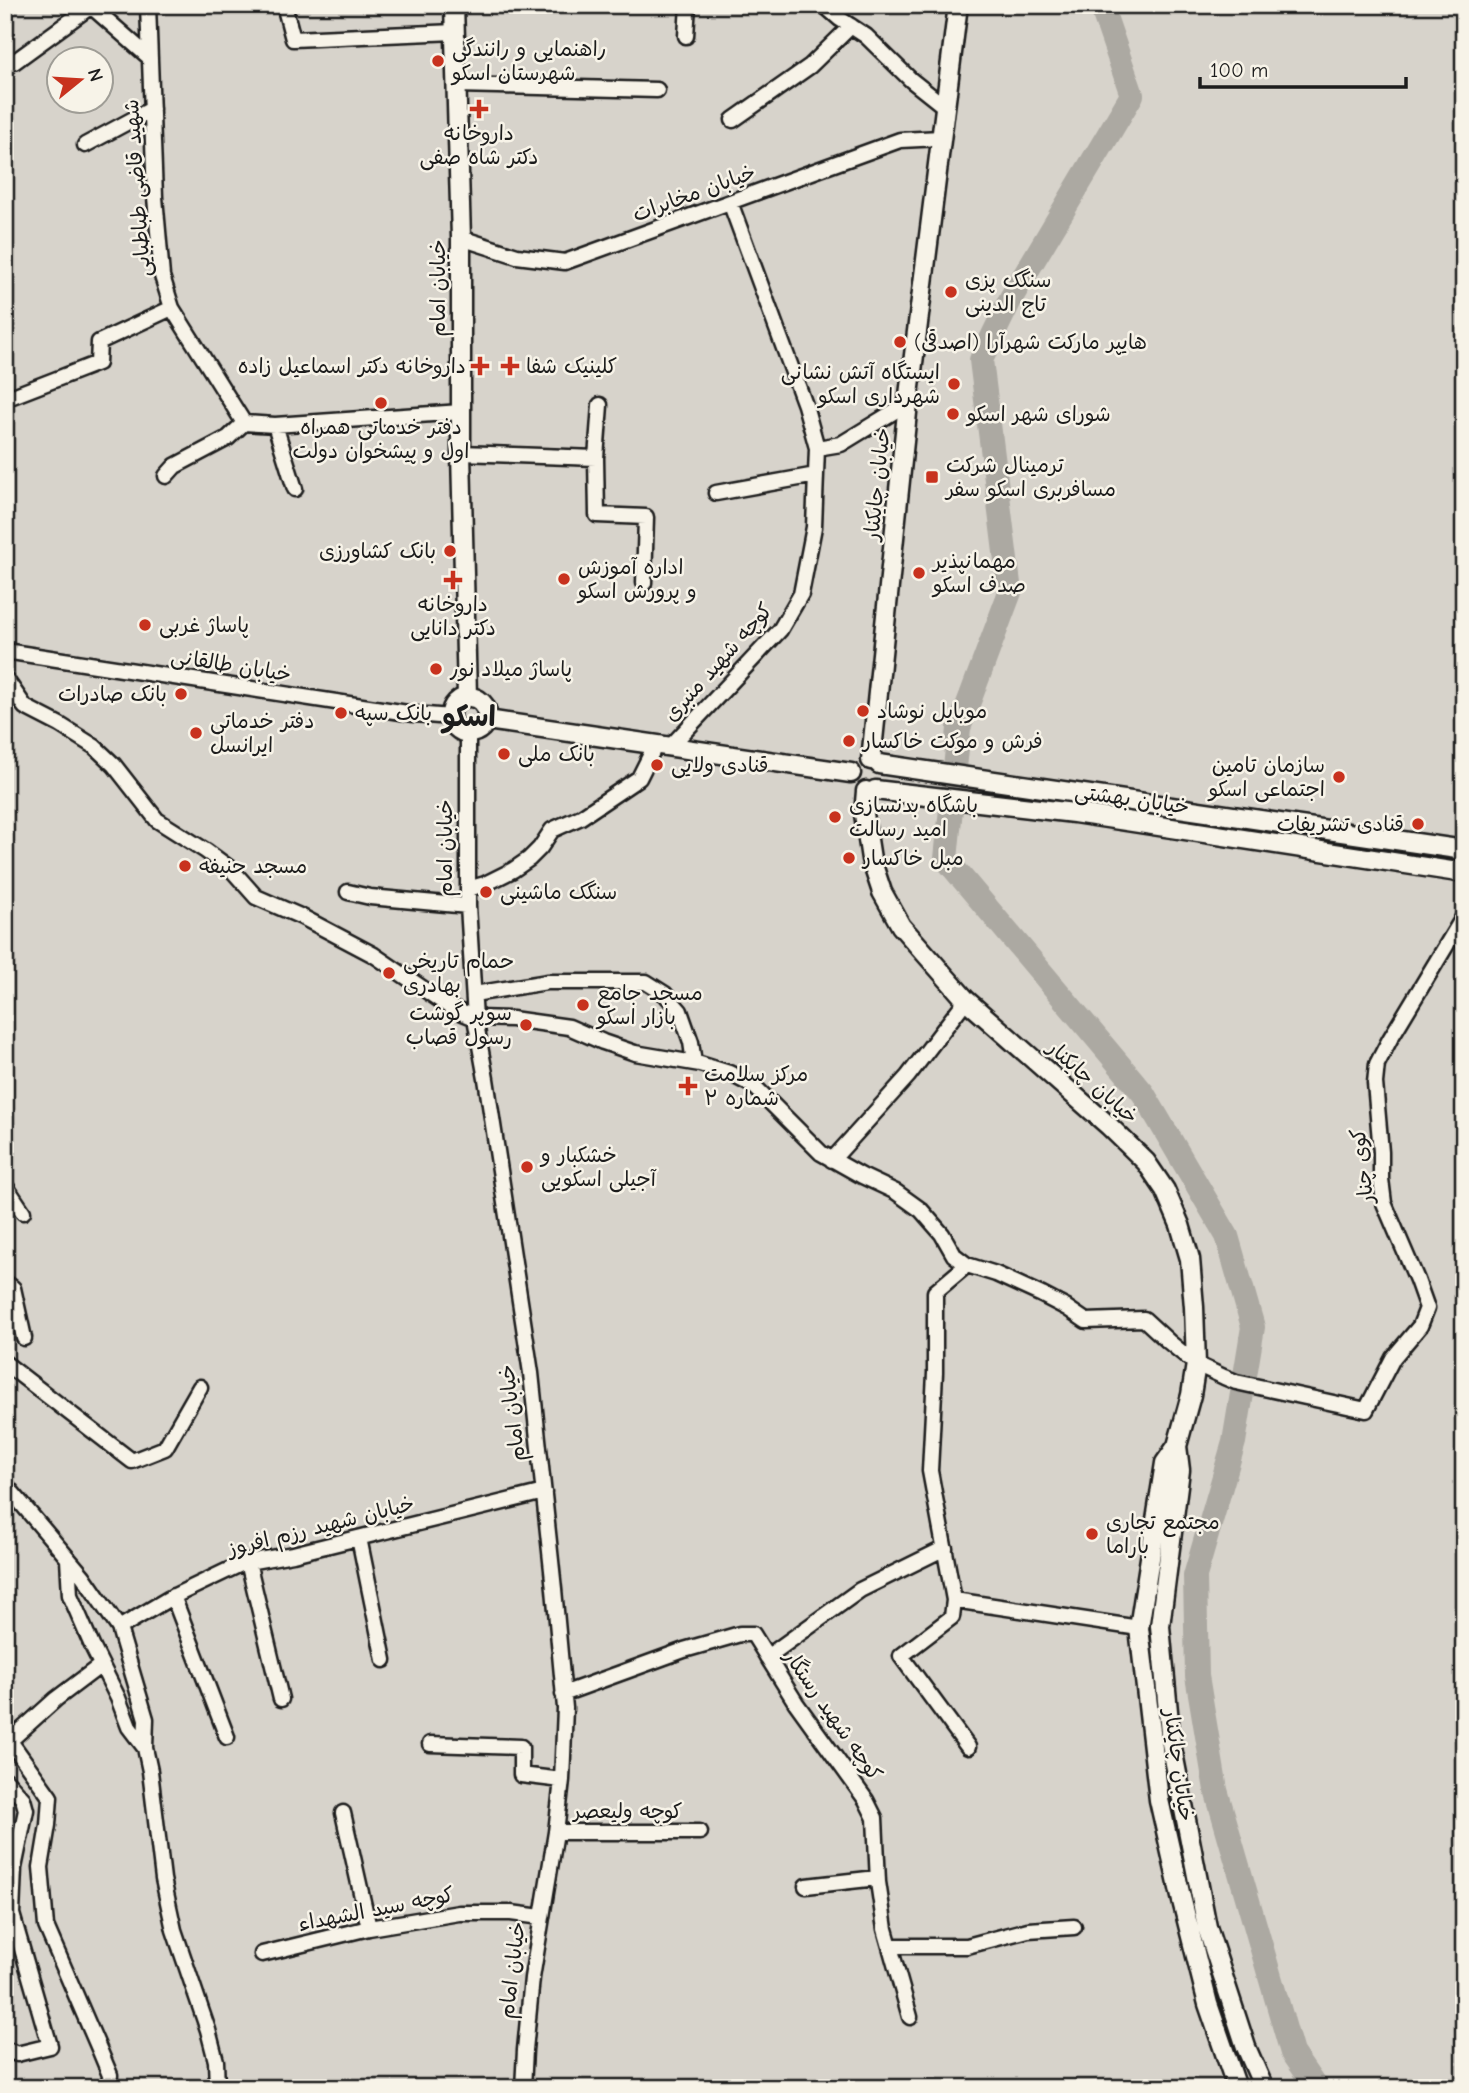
<svg xmlns="http://www.w3.org/2000/svg" width="1469" height="2093" font-family="'Comic Neue','Playpen Sans Arabic',sans-serif">
<rect width="100%" height="100%" fill="#f7f3e8"/>
<filter id="ink" filterUnits="userSpaceOnUse"><feTurbulence type="fractalNoise" baseFrequency=".0143" numOctaves="2"/><feDisplacementMap in="SourceGraphic" scale="14" xChannelSelector="R" yChannelSelector="G"/><feConvolveMatrix kernelMatrix="1 2 1 2 8 2 1 2 1" color-interpolation-filters="sRGB"/></filter>
<g filter="url(#ink)">
<path fill="#d7d3cb" stroke="#7a7874" stroke-width="2" fill-rule="evenodd" d="M5 5H1464V2088H5ZM60 60H102V102H60Z"/>
<g fill="none" stroke-linecap="round" stroke-linejoin="round">
<path stroke="#aca9a2" stroke-width="24" d="M1101 5 1132 95 1011 298 981 360 1010 592 959 728 946 859 1143 1093 1227 1236 1253 1327 1234 1442 1195 1576 1197 1676 1216 1790 1292 2053 1316 2088"/>
<defs>
<path id="minor" d="M148 5 155 197 162 276 172 308 244 423 275 425 461 412
M284 5 293 39 455 32
M824 5 840 19 866 36 911 80 945 107
M686 36 688 5
M14 62 91 6 150 58
M456 85 657 90
M733 120 810 66 851 26
M85 145 152 109
M461 238 517 256 565 262 900 140 941 138
M5 399 98 363 99 342 172 308
M600 405 596 458 597 515 646 517 644 583
M275 425 295 489
M817 448 841 444 908 403
M461 453 596 458
M166 476 175 466 228 438 244 423
M716 493 816 475
M5 651 414 714 451 717
M5 678 25 707 60 725 95 747 114 765 157 820 206 851 232 870 256 897 302 917 374 955 453 1009 475 1018 512 1019 569 1027 603 1042 635 1053 700 1064 729 1073 754 1086 821 1153 862 1176 896 1192 921 1210 942 1234 954 1255 967 1265 996 1274 1042 1295 1067 1308 1086 1321 1144 1319 1169 1342 1196 1364 1224 1377 1236 1382 1366 1410 1393 1358 1420 1326 1427 1308 1417 1280 1384 1203 1381 1179V1152L1375 1083 1377 1064 1390 1039 1464 916
M468 733V906L475 1018 486 1079 531 1373 554 1589 565 1708 562 1780 556 1832 532 1978 525 2050 523 2088
M670 747 780 630 801 594 814 527 817 448 805 405 730 202
M468 889 485 884 513 870 529 859 540 848 552 830 581 817 639 778 656 744
M348 892 370 897 468 906
M474 994 547 982H646L665 994 680 1011 691 1042 694 1063
M832 1160 908 1076 966 1000
M5 1185 23 1212
M967 1265 935 1292V1373L930 1471 954 1600 952 1617 901 1656 968 1747
M5 1282 13 1288 24 1338
M5 1363 132 1461 165 1448 200 1387
M5 1484 83 1576 119 1628 146 1719 145 1748 150 1771 163 1879 174 1930 208 2030 216 2061 217 2088
M359 1538 384 1660
M68 1559 70 1595 93 1648 118 1698 129 1727 145 1748
M248 1562 281 1699
M173 1596 227 1737
M954 1600 1139 1628
M119 1628 170 1598 243 1563 293 1554 544 1492
M767 1657 860 1590 945 1548
M563 1694 684 1650 740 1634H753L796 1703 866 1800 875 1818 878 1882 885 1929 910 2017
M10 1741 50 1797 48 1825 41 1867 46 1926 100 2051 110 2075 109 2088
M430 1744 521 1747V1775L562 1780
M5 1745 56 1699 101 1665
M5 1779 23 1799 26 1810 14 1868 12 1914 50 2046 17 2054 5 2049
M343 1813 369 1928
M556 1832H700
M806 1886 877 1878
M890 1946H967L1028 1930 1074 1927
M262 1954 369 1928 459 1913H511L541 1917"/>
<path id="major" d="M454 5 461 238V453L467 696
M451 715a18 18 0 1 1 36 0a18 18 0 1 1-36 0Z
M487 720 851 773
M871 760 908 403 958 5
M879 764 1464 850
M875 790 1074 813 1464 873
M866 791 864 814 871 859 882 892 901 926 966 1000 1109 1126 1146 1162 1165 1190 1180 1225 1190 1259 1194 1307 1196 1364 1191 1395 1177 1446 1180 1470 1160 1626 1171 1743 1207 1927 1246 2047 1264 2088
M1177 1446 1165 1463 1139 1628 1159 1800 1181 1897 1208 2004 1237 2088"/>
</defs>
<use href="#minor" stroke="#1c1c1c" stroke-width="19"/>
<use href="#major" stroke="#1c1c1c" stroke-width="23"/>
<use href="#minor" stroke="#f7f3e8" stroke-width="14"/>
<use href="#major" stroke="#f7f3e8" stroke-width="18"/>
</g>
</g>
<g fill="#c8321e" stroke="#f7f3e8" stroke-width="2.5">
<circle cx="438" cy="61" r="7"/>
<path d="M475.5 98.5h7v7h7v7h-7v7h-7v-7h-7v-7h7z"/>
<circle cx="951" cy="292" r="7"/>
<circle cx="900" cy="342" r="7"/>
<path d="M476.5 355.5h7v7h7v7h-7v7h-7v-7h-7v-7h7z"/>
<path d="M506.5 355.5h7v7h7v7h-7v7h-7v-7h-7v-7h7z"/>
<circle cx="954" cy="384" r="7"/>
<circle cx="381" cy="403" r="7"/>
<circle cx="953" cy="414" r="7"/>
<rect x="925" y="470" width="14" height="14" rx="3.5"/>
<circle cx="450" cy="551" r="7"/>
<circle cx="919" cy="573" r="7"/>
<circle cx="564" cy="579" r="7"/>
<path d="M449.5 569.5h7v7h7v7h-7v7h-7v-7h-7v-7h7z"/>
<circle cx="145" cy="625" r="7"/>
<circle cx="436" cy="669" r="7"/>
<circle cx="181" cy="694" r="7"/>
<circle cx="863" cy="711" r="7"/>
<circle cx="341" cy="713" r="7"/>
<circle cx="196" cy="733" r="7"/>
<circle cx="849" cy="741" r="7"/>
<circle cx="504" cy="754" r="7"/>
<circle cx="657" cy="765" r="7"/>
<circle cx="1339" cy="777" r="7"/>
<circle cx="835" cy="817" r="7"/>
<circle cx="1418" cy="824" r="7"/>
<circle cx="849" cy="858" r="7"/>
<circle cx="185" cy="866" r="7"/>
<circle cx="486" cy="892" r="7"/>
<circle cx="389" cy="973" r="7"/>
<circle cx="583" cy="1005" r="7"/>
<circle cx="526" cy="1025" r="7"/>
<path d="M684.5 1075.5h7v7h7v7h-7v7h-7v-7h-7v-7h7z"/>
<circle cx="527" cy="1167" r="7"/>
<circle cx="1092" cy="1534" r="7"/>
</g>
<g text-anchor="middle" dominant-baseline="central" stroke-width="5" stroke-linejoin="round" paint-order="stroke">
<g font-size="21" fill="#1c1c1c" stroke="#f7f3e8" text-anchor="start">
<text x="452" y="49">راهنمایی و رانندگی<tspan x="452" dy="24">شهرستان اسکو</tspan></text>
<text x="479" y="133" text-anchor="middle">داروخانه<tspan x="479" dy="24">دکتر شاه صفی</tspan></text>
<text x="965" y="280">سنگک پزی<tspan x="965" dy="24">تاج الدینی</tspan></text>
<text x="914" y="342">هایپر مارکت شهرآرا (اصدقی)</text>
<text x="466" y="366" text-anchor="end">داروخانه دکتر اسماعیل زاده</text>
<text x="526" y="366">کلینیک شفا</text>
<text x="940" y="372" text-anchor="end">ایستگاه آتش نشانی<tspan x="940" dy="24">شهرداری اسکو</tspan></text>
<text x="967" y="414">شورای شهر اسکو</text>
<text x="381" y="427" text-anchor="middle">دفتر خدماتی همراه<tspan x="381" dy="24">اول و پیشخوان دولت</tspan></text>
<text x="946" y="465">ترمینال شرکت<tspan x="946" dy="24">مسافربری اسکو سفر</tspan></text>
<text x="436" y="551" text-anchor="end">بانک کشاورزی</text>
<text x="933" y="561">مهمانپذیر<tspan x="933" dy="24">صدف اسکو</tspan></text>
<text x="578" y="567">اداره آموزش<tspan x="578" dy="24">و پرورش اسکو</tspan></text>
<text x="453" y="604" text-anchor="middle">داروخانه<tspan x="453" dy="24">دکتر دانایی</tspan></text>
<text x="159" y="625">پاساژ غربی</text>
<text x="450" y="669">پاساژ میلاد نور</text>
<text x="167" y="694" text-anchor="end">بانک صادرات</text>
<text x="877" y="711">موبایل نوشاد</text>
<text x="355" y="713">بانک سپه</text>
<text x="210" y="721">دفتر خدماتی<tspan x="210" dy="24">ایرانسل</tspan></text>
<text x="863" y="741">فرش و موکت خاکسار</text>
<text x="518" y="754">بانک ملی</text>
<text x="671" y="765">قنادی ولایی</text>
<text x="1325" y="765" text-anchor="end">سازمان تامین<tspan x="1325" dy="24">اجتماعی اسکو</tspan></text>
<text x="849" y="805">باشگاه بدنسازی<tspan x="849" dy="24">امید رسالت</tspan></text>
<text x="1404" y="824" text-anchor="end">قنادی تشریفات</text>
<text x="863" y="858">مبل خاکسار</text>
<text x="199" y="866">مسجد حنیفه</text>
<text x="500" y="892">سنگک ماشینی</text>
<text x="403" y="961">حمام تاریخی<tspan x="403" dy="24">بهادری</tspan></text>
<text x="597" y="993">مسجد جامع<tspan x="597" dy="24">بازار اسکو</tspan></text>
<text x="512" y="1013" text-anchor="end">سوپر گوشت<tspan x="512" dy="24">رسول قصاب</tspan></text>
<text x="704" y="1074">مرکز سلامت<tspan x="704" dy="24">شماره ۲</tspan></text>
<text x="541" y="1155">خشکبار و<tspan x="541" dy="24">آجیلی اسکویی</tspan></text>
<text x="1106" y="1522">مجتمع تجاری<tspan x="1106" dy="24">باراما</tspan></text>
</g>
<g font-size="21" fill="#1c1c1c" stroke="#f7f3e8">
<text transform="translate(137 188) rotate(-94)">شهید قاضی طباطبایی</text>
<text transform="translate(694 193) rotate(-20)">خیابان مخابرات</text>
<text transform="translate(438 288) rotate(-90)">خیابان امام</text>
<text transform="translate(877 484) rotate(-84)">خیابان چایکنار</text>
<text transform="translate(718 662) rotate(-48)">کوچه شهید منبری</text>
<text transform="translate(231 665) rotate(9)">خیابان طالقانی</text>
<text transform="translate(1132 799) rotate(8)">خیابان بهشتی</text>
<text transform="translate(445 848) rotate(-90)">خیابان امام</text>
<text transform="translate(1093 1082) rotate(42)">خیابان چایکنار</text>
<text transform="translate(1362 1166) rotate(-97)">کوی چنار</text>
<text transform="translate(512 1413) rotate(-97)">خیابان امام</text>
<text transform="translate(321 1526) rotate(-14)">خیابان شهید رزم افروز</text>
<text transform="translate(833 1715) rotate(55)">کوچه شهید رستگار</text>
<text transform="translate(1179 1765) rotate(82)">خیابان چایکنار</text>
<text x="628" y="1811">کوچه ولیعصر</text>
<text transform="translate(376 1909) rotate(-11)">کوچه سید الشهداء</text>
<text transform="translate(512 1970) rotate(-83)">خیابان امام</text>
</g>
<g font-size="28" font-weight="bold" fill="#1c1c1c" stroke="#f7f3e8">
<text x="469" y="717">اسکو</text>
</g>
</g>
<rect width="1469" height="2093" fill="none" stroke="#f7f3e8" stroke-width="28"/>
<rect x="14" y="14" width="1441" height="2065" fill="none" stroke="#1c1c1c" stroke-width="2.5" filter="url(#ink)"/>
<g transform="translate(80 80) rotate(72)"><circle r="33" fill="#f7f3e8" stroke="#9f9d96" stroke-width="2"/>
<path d="M0-5L12 26L0 18L-12 26Z" fill="#c8321e"/>
<text y="-10" font-size="19" font-weight="bold" text-anchor="middle" fill="#1c1c1c">N</text>
</g>
<path d="M1200 77v10h206v-10" fill="none" stroke="#1c1c1c" stroke-width="3.5"/>
<text x="1210" y="77" font-size="21" fill="#1c1c1c" stroke="#f7f3e8" stroke-width="5" paint-order="stroke">100 m</text>
</svg>
